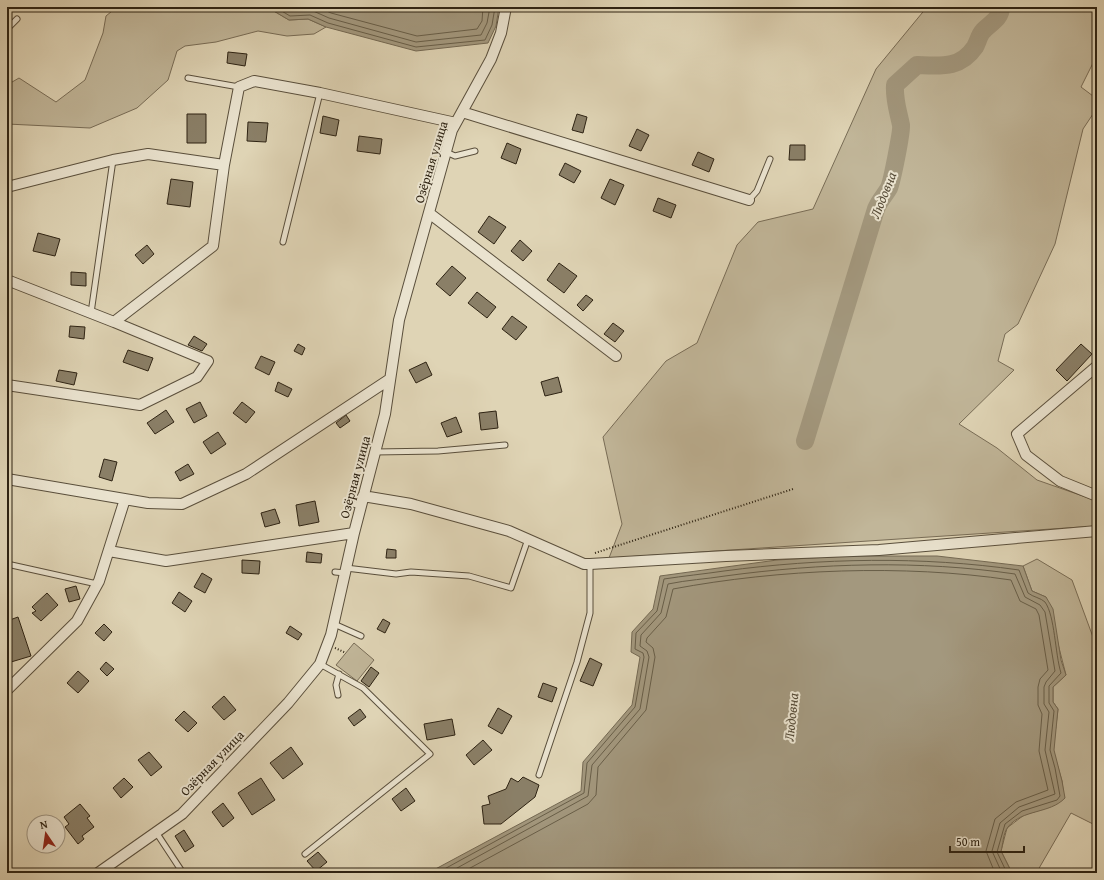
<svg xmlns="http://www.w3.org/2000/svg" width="1104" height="880" font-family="'Gentium Book Plus',serif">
<rect width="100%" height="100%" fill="#dfd4b5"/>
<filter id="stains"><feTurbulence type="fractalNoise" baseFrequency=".005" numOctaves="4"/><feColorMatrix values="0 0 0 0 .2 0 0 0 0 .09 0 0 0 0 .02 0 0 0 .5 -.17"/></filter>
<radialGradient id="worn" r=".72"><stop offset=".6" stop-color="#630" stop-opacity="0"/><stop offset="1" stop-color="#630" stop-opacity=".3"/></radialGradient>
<path fill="#c1b699" stroke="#786c56" d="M117 7H267L289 20 308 19 326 27 314 34 287 36 258 31 216 42 185 46 177 51 168 80 137 108 90 128 7 124V85L19 78 56 102 85 80 103 33 106 16Z
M927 7H1097V55L1081 87 1097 99V108L1083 129 1055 244 1018 324 1005 334 998 361 1014 370 959 424 997 448 1037 480 1097 501V526L609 558 622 524 603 437 666 361 697 343 737 245 758 222 813 209 876 69Z
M1037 559 1072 580 1097 648V826L1071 813 1038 870 1043 873H1012L1001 851 1007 828 1024 815 1040 810 1064 798 1062 781 1053 750 1058 709 1053 702V687L1066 675 1046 597 1032 591 1023 566Z
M354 643 374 660 357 681 336 665Z"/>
<path fill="#a3987e" stroke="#746953" d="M267 7H499L496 26 488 43 416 51 326 27 308 19 289 20Z
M847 556H937L1023 566 1032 591 1046 597 1053 609 1061 660 1066 675 1053 687V702L1058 709 1054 750 1062 781 1065 798C1050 814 1022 809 1008 827 1003 833 1003 845 1001 851L1012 873H428L581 791 583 762 632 705 640 657 631 652 632 632 653 609 660 576 777 560Z"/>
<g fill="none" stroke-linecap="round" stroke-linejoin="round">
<path stroke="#685e48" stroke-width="1" d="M275 7 290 16 310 15 328 23 416 47 485 40 492 25 495 7
M284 7 291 11 311 10 329 18 416 42 481 35 487 23 490 7
M318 7 331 13 417 36 477 29 482 21 483 7
M437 873 584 793 587 763 635 707 644 657 643 653 635 649 636 633 657 611 664 579C683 576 704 574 724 571 822 558 921 556 1019 570L1028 593C1033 597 1041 598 1045 602 1055 616 1055 654 1061 673L1049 686V703L1054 711 1050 750 1055 768 1060 796 1057 800 1022 811 1005 824 997 852 1007 873
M448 873 588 796 592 765 640 709 649 657 647 651 640 646 641 635 661 613 668 584C687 580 706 579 725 576 821 563 919 560 1015 574L1025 597 1040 605 1045 612 1055 671 1046 682 1044 687V704L1049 712 1045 750 1055 794 1019 807 1000 823 992 851 1002 873
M461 873 588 804 596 795 598 767 646 710 655 657 653 648 646 642 647 638 666 617 673 589C780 569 903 564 1011 580L1020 601 1036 609 1039 615 1048 670 1040 679 1038 687V705L1042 714 1039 751 1048 790 1016 802 995 819 986 851 995 873"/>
<path stroke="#a3987e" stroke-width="18" d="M805 441 876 209C879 201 885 195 889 188 892 181 902 131 901 125 898 110 894 100 895 85L917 65C941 66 960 69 975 47 978 42 979 35 983 31 990 23 1001 19 1001 7"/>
</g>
<path fill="#8a7f67" stroke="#2e2313" d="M228 52 247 54 245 66 227 63Z
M187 114H206V143H187Z
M577 114 587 117 583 133 572 130Z
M323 116 339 120 336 136 320 133Z
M248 122 268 123 266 142 247 141Z
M637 129 649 135 641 151 629 146Z
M359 136 382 139 380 154 357 151Z
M507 143 521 149 516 164 501 158Z
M790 145H805V160H789Z
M698 152 714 159 709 172 692 165Z
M565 163 581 171 574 183 559 175Z
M171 179 193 182 190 207 167 204Z
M610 179 624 185 615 205 601 198Z
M658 198 676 205 671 218 653 211Z
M489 216 506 227 494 244 478 232Z
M38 233 60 239 55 256 33 251Z
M520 240 532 251 523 261 511 251Z
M147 245 154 254 143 264 135 255Z
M559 263 577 276 564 293 547 280Z
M452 266 466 278 450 296 436 284Z
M71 272 86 273V286L71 285Z
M477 292 496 307 487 318 468 303Z
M586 295 593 300 583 311 577 305Z
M512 316 527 327 516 340 502 329Z
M613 323 624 331 615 342 604 334Z
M70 326 85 327 84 339 69 337Z
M194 336 207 344 202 351 188 345Z
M298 344 305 348 302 355 294 351Z
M1081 344 1092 354 1067 381 1056 370Z
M128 350 153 358 148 371 123 362Z
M261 356 275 362 269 375 255 368Z
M426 362 432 375 416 383 409 370Z
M59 370 77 373 74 385 56 381Z
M558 377 562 392 545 396 541 382Z
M278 382 292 389 288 397 275 391Z
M200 402 207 416 194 423 186 409Z
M242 402 255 412 246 423 233 413Z
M166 410 174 422 155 434 147 423Z
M496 411 498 428 481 430 479 413Z
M346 415 350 421 340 428 336 423Z
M456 417 462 432 447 437 441 423Z
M218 432 226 444 211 454 203 442Z
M104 459 117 462 112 481 99 477Z
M188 464 194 474 180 481 175 472Z
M315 501 319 522 299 526 296 505Z
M275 509 280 523 265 527 261 513Z
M387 549 396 550V558H386Z
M307 552 322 554 321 563 306 562Z
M242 560 260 561 259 574 242 573Z
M202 573 212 579 205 593 194 587Z
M76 586 80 599 69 602 65 589Z
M179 592 192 601 185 612 172 603Z
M47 593 58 605 41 621 32 613 36 611 32 607Z
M18 617 31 656 11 662 7 649V621Z
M383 619 390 623 385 633 377 629Z
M104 624 112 632 104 641 95 633Z
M290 626 302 634 298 640 286 633Z
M590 658 602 664 593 686 580 681Z
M106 662 114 669 107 676 100 669Z
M371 667 379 673 369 687 361 681Z
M78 671 89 681 78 693 67 683Z
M543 683 557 688 552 702 538 697Z
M224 696 236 710 224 720 212 707Z
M498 708 512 716 502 734 488 726Z
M360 709 366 717 354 726 348 718Z
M184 711 197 723 188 732 175 720Z
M452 719 455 735 427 740 424 724Z
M483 740 492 750 474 765 466 755Z
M291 747 303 764 283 779 270 763Z
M149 752 162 767 151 776 138 760Z
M523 777 539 785 535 797 501 824H484L482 806 490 804 488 796 506 789 511 778 518 782Z
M124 778 133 787 121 798 113 788Z
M261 778 275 800 252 815 238 793Z
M406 788 415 801 401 811 392 799Z
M223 803 234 818 223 827 212 812Z
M80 804 90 816 87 818 94 827 82 836 84 839 78 844 65 827 69 824 64 817Z
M184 830 194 846 185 852 175 836Z
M318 852 327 862 316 871 307 861Z"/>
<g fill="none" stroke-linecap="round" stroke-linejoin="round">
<defs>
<path id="lane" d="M7 29 17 19
M188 78 239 87
M446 152 455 156 475 151
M749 200 757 191 770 159
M283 242 320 93
M91 313 113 160
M375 452 438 451 505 445
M349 503 361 506
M7 564 97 584
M346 568 396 574 411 572 469 576 511 588 528 539
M335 572 345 573
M334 624 361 636
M338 695 336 685 339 674
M539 775 577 662 590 613V564
M156 832 183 873
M305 854 430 754 363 688 320 664"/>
<path id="street" d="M462 112 749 200
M7 187 113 160 148 154 224 165 239 87 254 81 320 93 456 123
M429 213 616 356
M7 280 114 322 213 246 224 165
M1097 366 1017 434 1026 455 1060 481 1097 496
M7 385 140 405 197 377 208 361 114 322
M7 479 148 503 182 504 246 474 390 379
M363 496 411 504 509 531 584 564H590L726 556 879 550 1097 531
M109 551 166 561 354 533
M7 690 77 621 99 581 125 499
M98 873 182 814 288 703 320 664 331 635 354 533 385 414 399 320 452 130 491 59 501 33 506 7"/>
</defs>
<use href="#lane" stroke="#5a4f3c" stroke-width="7"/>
<use href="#street" stroke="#5a4f3c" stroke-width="12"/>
<path stroke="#2e2313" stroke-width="2" stroke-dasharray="1 2" stroke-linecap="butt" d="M595 553 793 489
M335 648 346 653"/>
<use href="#lane" stroke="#eae3cf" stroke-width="5"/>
<use href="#street" stroke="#eae3cf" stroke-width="10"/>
</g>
<g text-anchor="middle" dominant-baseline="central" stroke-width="4" stroke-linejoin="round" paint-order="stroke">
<g font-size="13" fill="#2e2313" stroke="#eae3cf">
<text transform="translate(431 162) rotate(-73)">Озёрная улица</text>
<text transform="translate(355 477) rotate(-75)">Озёрная улица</text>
<text transform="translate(212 763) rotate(-46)">Озёрная улица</text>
</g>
<g font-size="14" font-style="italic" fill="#574c38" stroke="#eae3cf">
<text transform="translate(883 195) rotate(-68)">Людовна</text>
<text transform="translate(791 717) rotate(-84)">Людовна</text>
</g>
</g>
<rect width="1104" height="880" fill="none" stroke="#dfd4b5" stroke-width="24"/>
<rect x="8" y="8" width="1088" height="864" fill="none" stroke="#2e2313" stroke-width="2"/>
<rect x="12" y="12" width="1080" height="856" fill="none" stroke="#2e2313"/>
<g transform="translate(46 834) rotate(347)"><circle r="19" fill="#eae3cf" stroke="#9f9684"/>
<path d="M0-3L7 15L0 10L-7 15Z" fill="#8f2418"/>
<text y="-6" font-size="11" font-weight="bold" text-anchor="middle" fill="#2e2313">N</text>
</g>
<path d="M950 846v6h74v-6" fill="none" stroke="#2e2313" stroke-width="2"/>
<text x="956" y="846" font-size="12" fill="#2e2313" stroke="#eae3cf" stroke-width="3" paint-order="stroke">50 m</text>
<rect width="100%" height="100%" filter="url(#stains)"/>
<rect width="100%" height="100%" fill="url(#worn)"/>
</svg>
